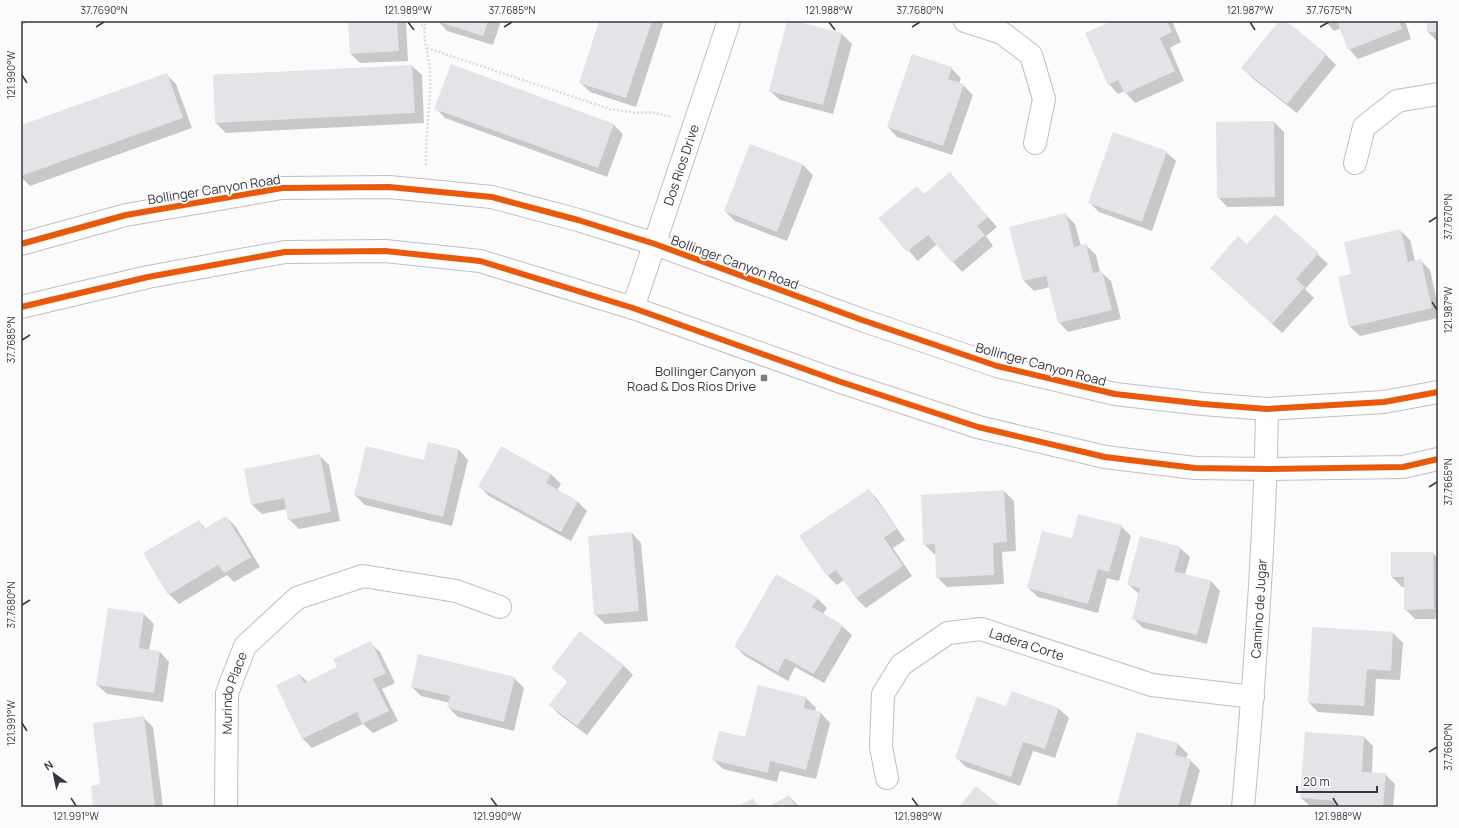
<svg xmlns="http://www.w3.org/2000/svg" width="1459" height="828" font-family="Manrope,sans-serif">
<rect width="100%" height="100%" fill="#fbfbfb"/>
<path fill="#0003" d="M21 21H31L21 25Z
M349 21H406L408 61 360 63 351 54Z
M438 21H501L493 45 447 31Z
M601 21H664L636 107 590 92 580 82Z
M788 21 842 34 852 44 833 114 780 100 770 91Z
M1114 21H1172L1181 42 1170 48 1184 81 1135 103 1124 91 1118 94 1109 84Z
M1281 21H1284L1326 55 1336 65 1297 113 1252 78 1243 68Z
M1325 21H1405L1411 39 1358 59 1349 49 1341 28 1334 31Z
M1428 21H1438V42L1428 32Z
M412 66 422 75 424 123 226 133 216 123 214 75Z
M951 68 961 78 959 84 963 85 973 95 952 155 897 137 888 127Z
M166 74 176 84 192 128 30 186 21 177V126Z
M436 108 613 124 623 134 607 177 445 118Z
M1274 122 1284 132V206L1227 207 1218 197Z
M751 145 803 165 813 175 787 241 735 221 725 211Z
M1166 152 1176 161 1152 231 1099 212 1090 203Z
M950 174 997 227 986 236 993 246 962 272 937 244 918 261 880 218 925 195Z
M1065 214 1075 224 1081 246 1086 245 1096 255 1100 272H1101L1111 281 1121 319 1068 332 1059 322 1050 287 1034 291 1024 281 1010 227Z
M1275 215 1328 264 1305 289 1314 298 1282 333 1211 268 1248 246Z
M1400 230 1410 240 1415 261 1420 260 1430 270 1438 306V318L1360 336 1350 327 1352 274Z
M501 447 551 474 561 484 557 490 578 502 587 511 571 541 489 496 480 487Z
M459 450 468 460 452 526 365 505 355 495Z
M319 455 329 465 340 521 299 529 289 519 287 509 262 514 252 505Z
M869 490 878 500 905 540 893 548 912 576 866 608 856 598 844 580 837 585 827 575Z
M1004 491 1014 501 1016 551 1002 552 1004 584 947 587 937 577 936 554H934L924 544Z
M226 517 236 527 260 567 234 582 227 575 179 604 169 594 199 521 206 529Z
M1121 526 1131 536 1119 581 1107 578 1098 613 1038 597 1028 588 1073 540Z
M632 533 641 543 648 621 605 624 595 614Z
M1180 548 1190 557 1185 575 1211 581 1220 591 1207 644 1143 628 1133 618 1139 594 1128 584Z
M1433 553 1438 558V619H1415L1405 609V587H1402L1392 577Z
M817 598 827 608 823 614 842 626 852 635 824 683 795 667 788 681 745 656 735 646Z
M144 614 154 624 149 650 160 652 169 662 163 702 107 694 97 685Z
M1313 629 1393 633 1403 643 1400 680 1376 679 1374 716 1318 712 1309 703Z
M580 632 624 666 633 675 587 735 560 715 550 705 568 682 553 668Z
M370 643 380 652 395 683 382 689 398 721 373 733 363 724 312 748 303 739 300 675 308 682 338 667Z
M514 678 524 688 514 731 458 717 448 707 450 703 421 696 412 687Z
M759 686 806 698 816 708 815 712 821 713 830 723 816 779 780 771 777 782 723 769 713 759 746 738Z
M1012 692 1059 709 1069 718 1055 758 1033 751 1020 786 966 767 956 757 1007 707Z
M144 718 153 727 163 807H94Z
M1137 733 1178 744 1188 754 1186 759 1190 760 1200 770 1190 807H1117Z
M1364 737 1373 746 1372 773 1385 774 1395 784 1393 807H1311L1301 798Z
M789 796 799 807H770Z"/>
<path fill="#e5e2e8" d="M348 21H397L399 51 350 54Z
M436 21H488L483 36Z
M599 21H652L626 98 579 83Z
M787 21H795L842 33 823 105 769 91Z
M1112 21H1167L1172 32 1160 38 1175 71 1125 94 1118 80 1108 85 1085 33Z
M1279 21H1286L1327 54 1287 104 1241 68Z
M1337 21H1399L1402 29 1348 50Z
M1427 21H1438V32H1427Z
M912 54 952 67 948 79 964 84 943 146 887 127Z
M451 64 614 124 598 168 434 109Z
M412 65 415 113 215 123 213 75Z
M167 73 183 118 21 176V125Z
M1274 121 1275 197 1217 198 1216 122Z
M1113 132 1167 151 1142 222 1088 203Z
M750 144 803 164 777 232 724 211Z
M950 172 988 217 977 226 985 235 952 263 928 235 907 252 878 218 917 186 924 194Z
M1066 213 1074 247 1086 244 1093 273 1102 271 1112 310 1058 323 1046 276 1023 281 1009 227Z
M1275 214 1319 253 1296 279 1305 287 1272 324 1210 268 1238 236 1247 244Z
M1401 229 1408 262 1421 259 1432 308 1349 327 1338 277 1351 274 1344 242Z
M428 442 459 449 443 517 354 495 366 446 424 460Z
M501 446 551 474 546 483 578 501 561 532 478 487Z
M320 454 331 512 288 520 284 498 251 505 244 469Z
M869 489 897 529 884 538 903 566 856 598 836 570 827 576 799 536Z
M1004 490 1007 542 993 543 994 575 936 578 935 544 923 545 921 495Z
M1078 514 1122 525 1109 572 1098 569 1088 604 1027 588 1042 531 1072 538Z
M226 516 251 557 224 573 218 565 168 595 143 553 199 520 204 529Z
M632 532 639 611 594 615 588 536Z
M1140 536 1181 547 1174 571 1211 581 1197 635 1132 619 1140 588 1127 585Z
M1391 552H1433L1434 609 1404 610V577H1391Z
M776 574 818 598 812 607 843 625 814 674 785 658 778 672 734 647Z
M108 608 144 613 139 648 160 651 154 693 96 685Z
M1312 627 1393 632 1391 671 1367 669 1364 706 1308 703Z
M580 631 624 665 577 726 549 705 568 681 551 668Z
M371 641 386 673 373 679 389 711 362 724 357 712 302 739 276 685 300 674 304 683 337 667 333 659Z
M418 654 515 677 504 722 447 708 450 696 411 687Z
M758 685 806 697 804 708 821 712 806 770 770 761 768 773 712 760 719 731 745 737Z
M1012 691 1059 708 1045 749 1023 742 1011 777 955 758 977 696 1006 706Z
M144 716 155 807H93L91 786 100 784 93 723Z
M1137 732 1178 743 1175 755 1191 759 1178 807H1116Z
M1305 732 1364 736 1362 772 1386 773 1383 807H1335L1336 801 1300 798Z
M976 786 1002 807H959Z
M789 795 796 807H768Z
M753 798 758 807H738Z"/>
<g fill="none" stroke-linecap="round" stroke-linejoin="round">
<defs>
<g id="street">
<path d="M965 21 1002 33 1031 55 1044 99 1035 143"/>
<path d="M1355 163 1364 127 1397 101 1438 94"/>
<path id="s1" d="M633 308 729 21"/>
<path id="s2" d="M887 778 881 747 883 694 901 665 948 633 981 629 1152 685 1253 697"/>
<path id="s3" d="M226 807 227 693 245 646 297 598 363 576 456 591 500 607"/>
<path id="s4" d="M1243 807C1255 675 1265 542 1267 409"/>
</g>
<path id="secondary" d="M21 244 126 215 282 188 389 187 492 197 578 220 655 244 862 320 997 366 1115 394 1203 404 1267 409 1384 402 1438 392
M21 307 148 277 285 252 385 251 480 261 633 308 838 381 978 427 1105 457 1195 468 1266 469 1403 467 1438 459"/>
</defs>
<use href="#street" stroke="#c1bec4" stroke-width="24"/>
<use href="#secondary" stroke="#c1bec4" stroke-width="24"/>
<path stroke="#dcdcdc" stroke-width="2.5" stroke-dasharray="2 2" stroke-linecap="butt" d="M419 21 424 28
M427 48 610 109 637 113 651 112 672 117
M426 165C426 155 426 145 427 134 428 114 431 93 430 73 430 55 421 39 426 21"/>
<use href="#street" stroke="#fefefe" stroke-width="22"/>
<use href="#secondary" stroke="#fefefe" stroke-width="22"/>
<defs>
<path id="cycleway" d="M21 244 126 215 282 188 389 187 492 197 578 220 655 244 862 320 997 366 1115 394 1203 404 1267 409 1384 402 1438 392
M21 307 148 277 285 252 385 251 480 261 633 308 838 381 978 427 1105 457 1195 468 1266 469 1403 467 1438 459"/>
</defs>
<use href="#cycleway" stroke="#fbfbfb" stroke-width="8"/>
<use href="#cycleway" stroke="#e8590c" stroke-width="6"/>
</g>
<path fill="none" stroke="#3b3641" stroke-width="1.5" d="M408 22 414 30M829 22 835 30M1250 22 1255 30M96 27 104 22M504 27 512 22M912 27 920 22M1320 27 1329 22M22 75 27 83M1429 222 1437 217M1432 302 1437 310M22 340 30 335M1429 487 1437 482M22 605 30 600M22 723 27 731M1429 752 1437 747M71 798 76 806M491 798 497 806M912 798 918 806M1333 798 1338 806"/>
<rect fill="#7e7b82" stroke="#fbfbfb" stroke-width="1.5" x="760" y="374" width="8" height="8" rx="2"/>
<g text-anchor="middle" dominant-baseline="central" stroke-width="3.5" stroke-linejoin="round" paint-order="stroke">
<g font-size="13" fill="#3b3641" stroke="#fbfbfb">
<text stroke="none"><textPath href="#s1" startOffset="151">Dos Rios Drive</textPath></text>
<text transform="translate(214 189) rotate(-9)">Bollinger Canyon Road</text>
<text transform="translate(735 262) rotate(20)">Bollinger Canyon Road</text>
<text transform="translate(1041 364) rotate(15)">Bollinger Canyon Road</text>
<text stroke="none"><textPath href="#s4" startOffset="199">Camino de Jugar</textPath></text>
<text stroke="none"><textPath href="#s2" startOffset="257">Ladera Corte</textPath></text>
<text stroke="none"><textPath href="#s3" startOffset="115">Murindo Place</textPath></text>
</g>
<g font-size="13" fill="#3b3641" stroke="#fbfbfb" text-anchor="end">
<text x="756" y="371">Bollinger Canyon<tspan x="756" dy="15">Road &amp; Dos Rios Drive</tspan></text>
</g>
</g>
<rect width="1459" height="828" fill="none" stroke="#fbfbfb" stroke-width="44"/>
<g transform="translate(54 774) rotate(327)" stroke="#fbfbfb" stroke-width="3" paint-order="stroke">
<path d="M0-3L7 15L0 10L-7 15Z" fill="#3b3641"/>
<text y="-6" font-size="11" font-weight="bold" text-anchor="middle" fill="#3b3641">N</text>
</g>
<path d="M1297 786v6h80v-6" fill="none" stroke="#3b3641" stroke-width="2"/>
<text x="1303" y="786" font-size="12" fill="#3b3641" stroke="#fbfbfb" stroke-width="3" paint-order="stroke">20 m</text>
<rect x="22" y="22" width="1415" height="784" fill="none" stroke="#3b3641" stroke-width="1.5"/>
<g font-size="10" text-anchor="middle" fill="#3b3641">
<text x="104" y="14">37.7690°N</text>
<text x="408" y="14">121.989°W</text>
<text x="512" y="14">37.7685°N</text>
<text x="829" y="14">121.988°W</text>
<text x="920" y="14">37.7680°N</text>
<text x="1250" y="14">121.987°W</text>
<text x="1329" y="14">37.7675°N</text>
<text transform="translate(11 75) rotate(-90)" y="4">121.990°W</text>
<text transform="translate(1448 217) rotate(-90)" y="4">37.7670°N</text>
<text transform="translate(1448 310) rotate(-90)" y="4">121.987°W</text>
<text transform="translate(11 340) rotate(-90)" y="4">37.7685°N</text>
<text transform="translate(1448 482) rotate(-90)" y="4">37.7665°N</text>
<text transform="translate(11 605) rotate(-90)" y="4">37.7680°N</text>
<text transform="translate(11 723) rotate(-90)" y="4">121.991°W</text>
<text transform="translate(1448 747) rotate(-90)" y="4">37.7660°N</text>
<text x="76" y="820">121.991°W</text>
<text x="497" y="820">121.990°W</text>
<text x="918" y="820">121.989°W</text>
<text x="1338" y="820">121.988°W</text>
</g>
</svg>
